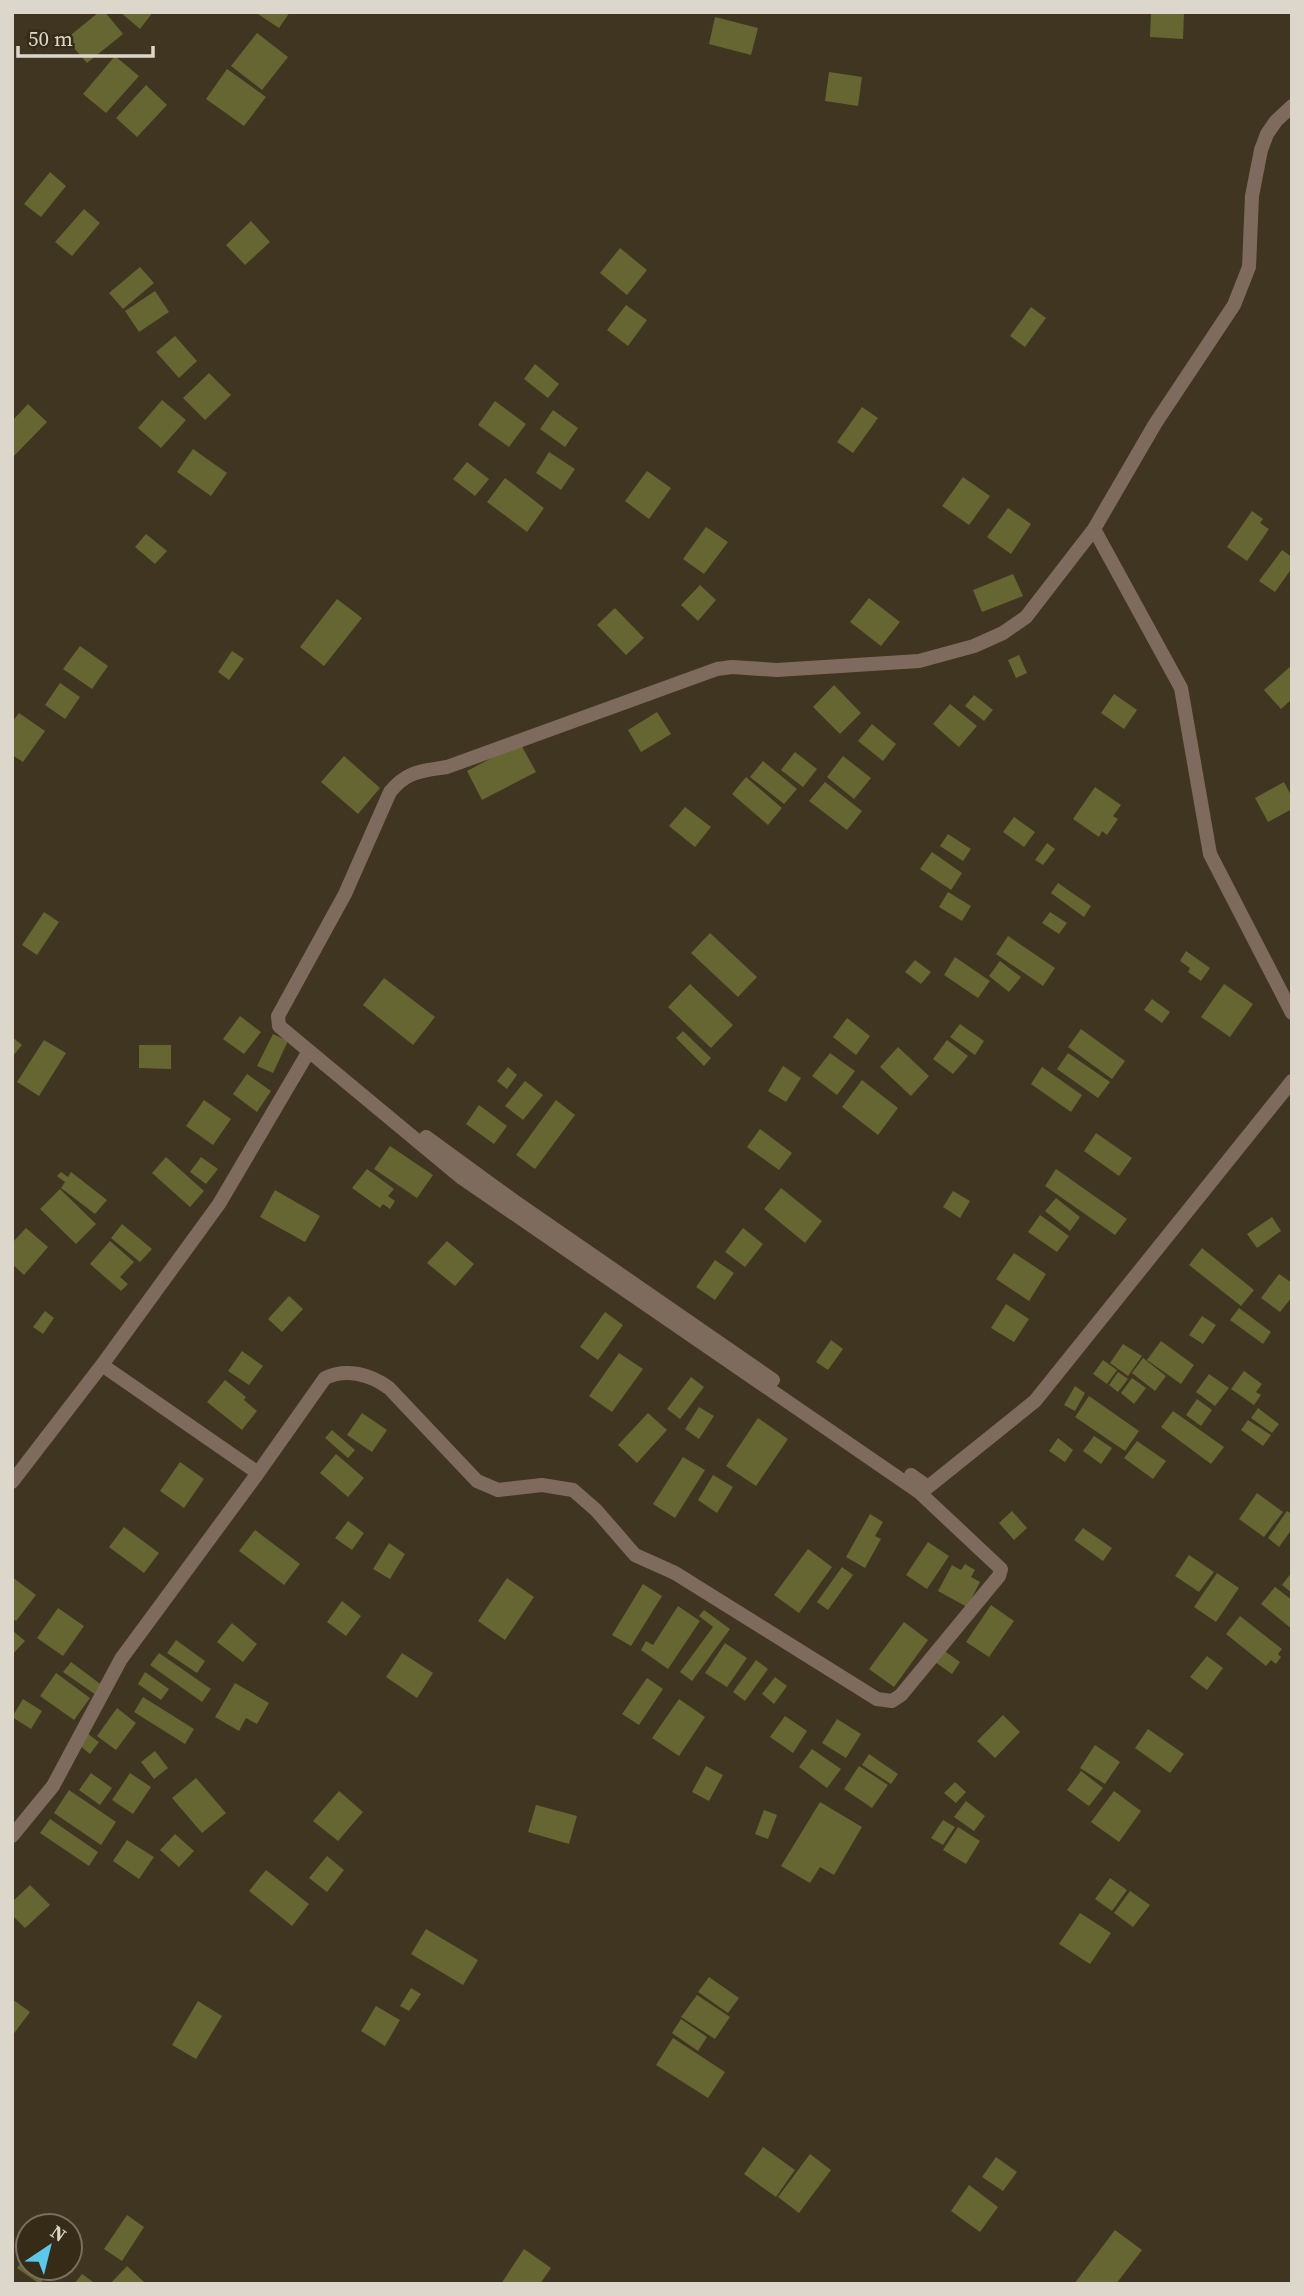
<svg xmlns="http://www.w3.org/2000/svg" width="1304" height="2296" font-family="'Source Serif 4',serif">
<rect width="100%" height="100%" fill="#403521"/>
<path fill="#656632" d="M99 12H105L123 34 87 63 66 39Z
M120 12H153L140 29Z
M259 12H290L279 28 258 14Z
M1151 12H1184L1183 39 1150 37Z
M715 17 758 28 751 55 709 44Z
M257 33 288 57 262 90 231 66Z
M115 56 139 76 106 113 83 94Z
M227 69 266 97 244 126 206 99Z
M829 72 862 77 858 106 825 101Z
M146 85 167 105 137 137 116 118Z
M50 172 66 186 41 217 24 204Z
M84 209 100 223 72 256 55 242Z
M251 221 270 242 245 265 226 245Z
M620 248 647 270 627 295 600 273Z
M140 267 154 283 123 309 109 293Z
M155 291 169 312 139 332 125 311Z
M626 305 647 320 628 346 607 330Z
M1031 307 1046 318 1025 347 1010 336Z
M175 336 197 361 179 378 156 352Z
M535 364 559 384 548 398 524 379Z
M209 373 231 395 205 420 183 398Z
M162 400 186 420 161 448 138 428Z
M495 401 526 424 509 447 478 425Z
M28 404 47 422 12 458V421Z
M862 407 878 418 853 453 837 442Z
M553 410 578 428 565 447 540 429Z
M193 449 227 473 211 496 177 472Z
M549 452 575 469 561 490 536 473Z
M467 462 489 479 475 496 453 479Z
M647 471 671 488 649 519 625 501Z
M963 477 990 496 969 525 942 506Z
M505 478 544 508 527 532 487 502Z
M1008 508 1031 524 1011 554 987 537Z
M1252 511 1263 519 1260 523 1269 529 1247 561 1227 547Z
M706 527 728 542 704 574 683 559Z
M146 534 167 551 155 564 135 547Z
M1282 550 1292 557V568L1275 592 1259 581Z
M1013 574 1023 596 982 612 973 590Z
M700 585 716 600 698 621 681 605Z
M869 598 900 622 881 646 850 622Z
M337 599 362 618 324 666 300 647Z
M615 608 644 638 626 655 597 625Z
M80 646 108 666 92 689 63 669Z
M232 651 244 659 229 680 218 672Z
M1019 655 1027 673 1016 678 1008 660Z
M1292 665V699L1281 709 1264 690Z
M60 683 80 697 65 719 45 705Z
M834 685 861 713 840 734 813 707Z
M1114 694 1137 710 1124 729 1101 713Z
M974 695 993 710 984 721 965 706Z
M950 704 977 726 959 747 933 724Z
M657 712 671 734 641 752 628 730Z
M19 713 45 731 23 762 12 755V722Z
M872 724 896 744 883 761 858 741Z
M520 743 536 772 482 800 467 771Z
M795 752 817 769 803 787 781 770Z
M344 756 380 788 358 814 321 782Z
M843 756 871 778 854 799 827 777Z
M763 761 797 789 784 804 750 777Z
M746 777 782 808 768 825 732 794Z
M825 782 862 811 847 830 809 801Z
M1284 782 1292 797V809L1268 822 1255 798Z
M1095 787 1121 805 1113 816 1118 819 1107 835 1102 831 1099 837 1073 819Z
M685 807 711 827 695 847 669 826Z
M1014 817 1035 832 1024 847 1003 832Z
M948 834 971 849 963 861 940 846Z
M1047 843 1055 849 1043 865 1035 860Z
M932 852 962 873 951 890 920 869Z
M1058 883 1091 906 1084 917 1051 893Z
M948 892 971 906 962 921 939 907Z
M44 912 59 922 37 955 22 945Z
M1050 912 1067 923 1059 934 1042 923Z
M710 933 757 977 738 997 691 953Z
M1008 936 1055 968 1043 986 996 954Z
M1186 951 1210 968 1201 981 1188 972 1190 968 1180 961Z
M955 957 990 981 978 998 944 975Z
M915 960 931 972 921 984 905 972Z
M1000 961 1021 977 1009 992 989 976Z
M384 978 435 1017 413 1045 363 1005Z
M690 984 733 1025 711 1048 668 1007Z
M1224 984 1253 1004 1230 1037 1201 1017Z
M1152 999 1170 1012 1162 1023 1144 1010Z
M240 1016 261 1032 244 1054 223 1039Z
M847 1018 870 1036 856 1055 833 1037Z
M960 1024 984 1041 975 1055 950 1037Z
M1081 1029 1125 1061 1112 1079 1068 1047Z
M683 1031 711 1058 704 1066 676 1038Z
M273 1034 288 1041 273 1073 257 1066Z
M12 1037 22 1045 12 1057Z
M44 1040 66 1053 39 1096 17 1082Z
M947 1040 968 1056 953 1074 933 1059Z
M139 1045H171V1069L139 1068Z
M898 1047 929 1076 911 1096 880 1067Z
M830 1053 855 1071 837 1095 812 1076Z
M1068 1053 1110 1082 1098 1098 1057 1069Z
M783 1066 801 1078 786 1102 768 1091Z
M508 1067 517 1075 507 1089 497 1081Z
M1042 1067 1082 1095 1071 1112 1031 1084Z
M247 1074 271 1091 257 1112 233 1094Z
M862 1080 898 1108 878 1135 842 1107Z
M525 1081 543 1095 523 1120 505 1106Z
M204 1100 231 1119 213 1145 186 1126Z
M556 1100 575 1115 535 1169 516 1155Z
M479 1105 507 1126 494 1144 466 1124Z
M760 1129 792 1153 779 1170 747 1147Z
M1096 1133 1132 1158 1119 1176 1084 1151Z
M390 1146 433 1175 417 1198 374 1169Z
M166 1157 204 1191 190 1207 152 1173Z
M201 1157 218 1169 206 1184 190 1172Z
M367 1169 394 1189 388 1196 395 1201 390 1209 383 1204 380 1208 352 1188Z
M1056 1169 1127 1219 1115 1235 1045 1186Z
M61 1172 68 1177 71 1172 107 1200 95 1214 61 1188 65 1182 57 1176Z
M781 1188 822 1221 805 1243 764 1209Z
M60 1189 96 1224 76 1244 40 1209Z
M275 1190 320 1216 305 1242 260 1217Z
M953 1191 970 1201 960 1218 943 1207Z
M1056 1198 1080 1217 1070 1231 1045 1211Z
M1040 1215 1069 1236 1057 1252 1028 1232Z
M1272 1217 1281 1231 1257 1248 1247 1234Z
M122 1224 152 1249 140 1262 111 1238Z
M26 1228 48 1247 24 1275 12 1264V1243Z
M743 1228 763 1244 745 1267 725 1252Z
M110 1241 134 1262 120 1277 128 1284 121 1291 90 1264Z
M447 1241 474 1264 455 1286 427 1263Z
M1202 1248 1254 1290 1241 1306 1189 1265Z
M1014 1253 1046 1274 1029 1301 996 1279Z
M715 1260 734 1273 715 1300 696 1287Z
M1279 1274 1292 1283V1297L1280 1312 1261 1298Z
M289 1296 303 1309 282 1332 268 1319Z
M1006 1304 1029 1319 1014 1342 991 1328Z
M1239 1308 1271 1332 1263 1344 1230 1320Z
M45 1311 54 1318 43 1334 33 1327Z
M605 1312 623 1325 598 1360 580 1347Z
M1202 1316 1216 1325 1203 1344 1189 1335Z
M831 1340 843 1349 828 1370 816 1362Z
M1161 1341 1194 1365 1181 1384 1147 1360Z
M1123 1344 1142 1356 1128 1376 1110 1363Z
M242 1351 263 1366 249 1385 228 1371Z
M619 1353 643 1369 612 1412 589 1396Z
M1143 1358 1166 1376 1155 1391 1132 1373Z
M1103 1360 1117 1370 1107 1384 1093 1374Z
M1244 1371 1262 1384 1256 1392 1261 1395 1254 1405 1231 1389Z
M1118 1372 1128 1379 1118 1392 1109 1385Z
M1209 1374 1229 1388 1215 1406 1196 1392Z
M691 1377 704 1387 680 1419 667 1409Z
M1132 1378 1146 1388 1134 1404 1121 1393Z
M225 1380 246 1397 244 1400 257 1411 242 1430 207 1402Z
M1075 1386 1085 1393 1075 1411 1064 1405Z
M1089 1396 1139 1431 1125 1451 1075 1417Z
M1197 1399 1212 1410 1201 1426 1186 1415Z
M699 1407 714 1416 699 1439 685 1429Z
M1258 1408 1279 1424 1272 1433 1251 1418Z
M1173 1411 1224 1447 1211 1464 1161 1427Z
M362 1413 387 1430 372 1452 347 1435Z
M648 1413 667 1430 637 1463 618 1445Z
M758 1418 788 1439 756 1486 726 1466Z
M1248 1420 1271 1435 1263 1446 1241 1430Z
M332 1430 355 1450 348 1458 325 1438Z
M1094 1436 1112 1448 1101 1464 1083 1451Z
M1058 1438 1073 1450 1065 1462 1049 1451Z
M1137 1441 1166 1461 1153 1479 1124 1458Z
M336 1454 364 1478 348 1497 320 1473Z
M683 1457 705 1470 675 1518 653 1504Z
M180 1462 204 1479 184 1508 160 1491Z
M713 1475 733 1487 717 1513 698 1500Z
M1257 1493 1283 1512 1264 1537 1239 1519Z
M1012 1511 1027 1528 1014 1540 999 1523Z
M1287 1511 1292 1514V1529L1279 1547 1268 1538Z
M870 1514 883 1522 875 1536 881 1539 865 1568 846 1557Z
M348 1521 364 1533 352 1550 335 1538Z
M124 1527 159 1553 144 1573 109 1547Z
M1083 1528 1112 1548 1103 1561 1074 1540Z
M255 1530 300 1564 284 1585 239 1551Z
M928 1542 949 1556 927 1589 906 1575Z
M389 1543 405 1554 390 1579 373 1569Z
M808 1549 832 1567 799 1613 774 1595Z
M1189 1555 1214 1572 1199 1592 1175 1576Z
M965 1564 975 1570 971 1577 980 1582 967 1607 938 1591 952 1565 961 1570Z
M842 1567 853 1575 828 1610 817 1602Z
M1292 1572V1593L1282 1585Z
M1217 1573 1239 1588 1216 1622 1194 1607Z
M12 1577 36 1595 16 1621 12 1618Z
M507 1578 534 1597 505 1640 478 1621Z
M643 1584 662 1596 631 1646 612 1635Z
M1275 1587 1292 1600V1629L1261 1604Z
M342 1601 361 1616 346 1636 327 1622Z
M991 1605 1014 1621 989 1657 966 1642Z
M678 1606 700 1621 668 1669 641 1650 646 1641 653 1645Z
M58 1608 84 1626 63 1656 37 1638Z
M704 1610 730 1629 692 1681 680 1672 713 1627 699 1616Z
M1240 1616 1282 1649 1278 1654 1281 1657 1276 1664 1271 1660 1266 1666 1226 1634Z
M904 1622 928 1640 894 1687 869 1669Z
M232 1623 257 1644 243 1662 217 1642Z
M12 1630 25 1641 12 1655Z
M176 1640 205 1661 197 1673 167 1653Z
M725 1643 747 1658 727 1687 705 1673Z
M943 1650 960 1662 952 1674 935 1662Z
M159 1653 211 1689 202 1702 150 1665Z
M402 1653 433 1673 417 1698 386 1677Z
M1207 1656 1223 1668 1207 1690 1190 1677Z
M756 1660 768 1669 745 1701 733 1692Z
M71 1662 103 1686 96 1695 63 1672Z
M145 1672 169 1689 161 1700 138 1684Z
M56 1673 90 1698 74 1720 40 1696Z
M775 1677 787 1686 774 1704 762 1694Z
M647 1678 663 1689 639 1725 622 1714Z
M235 1683 269 1703 257 1724 246 1718 239 1731 215 1717Z
M143 1697 194 1729 185 1744 134 1712Z
M23 1699 42 1711 31 1729 12 1717Z
M679 1699 705 1717 679 1756 652 1738Z
M117 1708 136 1723 116 1750 97 1736Z
M1003 1715 1020 1732 995 1758 977 1741Z
M785 1716 807 1731 793 1753 770 1737Z
M837 1719 861 1734 846 1758 822 1743Z
M1148 1729 1184 1754 1170 1773 1135 1748Z
M88 1734 99 1742 90 1754 79 1745Z
M1095 1745 1120 1762 1105 1784 1080 1768Z
M812 1749 841 1769 827 1788 799 1767Z
M155 1751 168 1768 154 1779 141 1762Z
M869 1754 898 1774 891 1784 862 1765Z
M706 1766 723 1775 709 1801 692 1792Z
M859 1766 888 1785 872 1808 844 1789Z
M1081 1771 1103 1788 1089 1806 1067 1790Z
M91 1773 112 1788 100 1805 79 1790Z
M130 1773 151 1787 133 1814 112 1800Z
M196 1778 226 1813 202 1833 172 1798Z
M955 1782 966 1792 956 1803 944 1793Z
M69 1790 116 1822 101 1845 54 1813Z
M339 1791 363 1812 338 1841 313 1821Z
M1114 1791 1141 1811 1119 1842 1091 1822Z
M966 1801 985 1816 974 1831 954 1817Z
M820 1802 862 1827 834 1875 820 1867 810 1883 781 1866Z
M536 1805 577 1816 569 1844 528 1832Z
M764 1810 777 1815 768 1839 755 1834Z
M50 1819 98 1852 89 1866 40 1833Z
M943 1820 955 1827 943 1845 931 1838Z
M958 1827 980 1841 966 1864 943 1850Z
M175 1834 194 1851 179 1867 160 1850Z
M127 1840 154 1857 139 1879 113 1861Z
M327 1856 344 1870 327 1892 309 1878Z
M266 1870 309 1904 292 1926 249 1891Z
M1110 1878 1127 1890 1112 1911 1095 1899Z
M30 1885 50 1905 25 1928 12 1915V1902Z
M1130 1891 1150 1905 1133 1927 1114 1913Z
M1080 1913 1111 1933 1090 1964 1059 1944Z
M426 1929 478 1960 463 1985 411 1954Z
M709 1977 739 1998 728 2013 698 1992Z
M411 1988 421 1994 409 2011 400 2006Z
M697 1995 730 2017 715 2039 681 2017Z
M15 2001 30 2012 12 2036V2004Z
M198 2001 222 2016 196 2059 172 2045Z
M376 2006 400 2020 385 2046 361 2031Z
M681 2019 707 2037 698 2051 672 2033Z
M673 2038 725 2072 708 2098 656 2065Z
M763 2147 795 2170 776 2197 744 2174Z
M810 2154 831 2170 799 2213 778 2197Z
M996 2157 1017 2172 1003 2191 982 2177Z
M969 2185 998 2207 980 2232 951 2211Z
M127 2215 144 2227 122 2261 104 2249Z
M1115 2230 1142 2250 1116 2284H1074Z
M524 2249 551 2268 540 2284H501Z
M28 2253V2268H51L40 2284 17 2268Z
M127 2266 146 2284H110Z
M82 2274 96 2284H74Z"/>
<g fill="none" stroke-linecap="round" stroke-linejoin="round">
<path stroke="#7f6b5d" stroke-width="14" d="M1094 529 1181 688 1210 854 1292 1013
M426 1137 514 1201 773 1380
M258 1473 325 1378C346 1368 370 1374 389 1388L477 1481 498 1490 542 1485 573 1490 596 1510 635 1555 675 1573 877 1699 892 1701 901 1695 999 1576 1001 1569 919 1492 462 1178 309 1051
M911 1475 928 1487 1035 1401 1292 1081
M12 1482 102 1365 219 1204 309 1051 279 1026 278 1016 345 894 390 792C407 771 421 771 447 767L717 669 732 667 777 670 919 661 974 646 1003 633 1026 617 1094 529 1155 424 1234 305 1249 267 1252 196 1261 150 1267 134 1276 121 1292 106
M12 1836 53 1786 121 1659 258 1473 102 1365"/>
</g>
<rect width="1304" height="2296" fill="none" stroke="#ddd6ca" stroke-width="28"/>
<g transform="translate(49 2247) rotate(35)"><circle r="33" fill="#352b17" stroke="#786f5f" stroke-width="2"/>
<path d="M0-5L12 26L0 18L-12 26Z" fill="#5cc7e8"/>
<text y="-10" font-size="19" font-weight="bold" text-anchor="middle" fill="#ddd6ca">N</text>
</g>
<path d="M18 46v10h135v-10" fill="none" stroke="#ddd6ca" stroke-width="3.5"/>
<text x="28" y="46" font-size="21" fill="#ddd6ca" stroke="#352b17" stroke-width="5" paint-order="stroke">50 m</text>
</svg>
